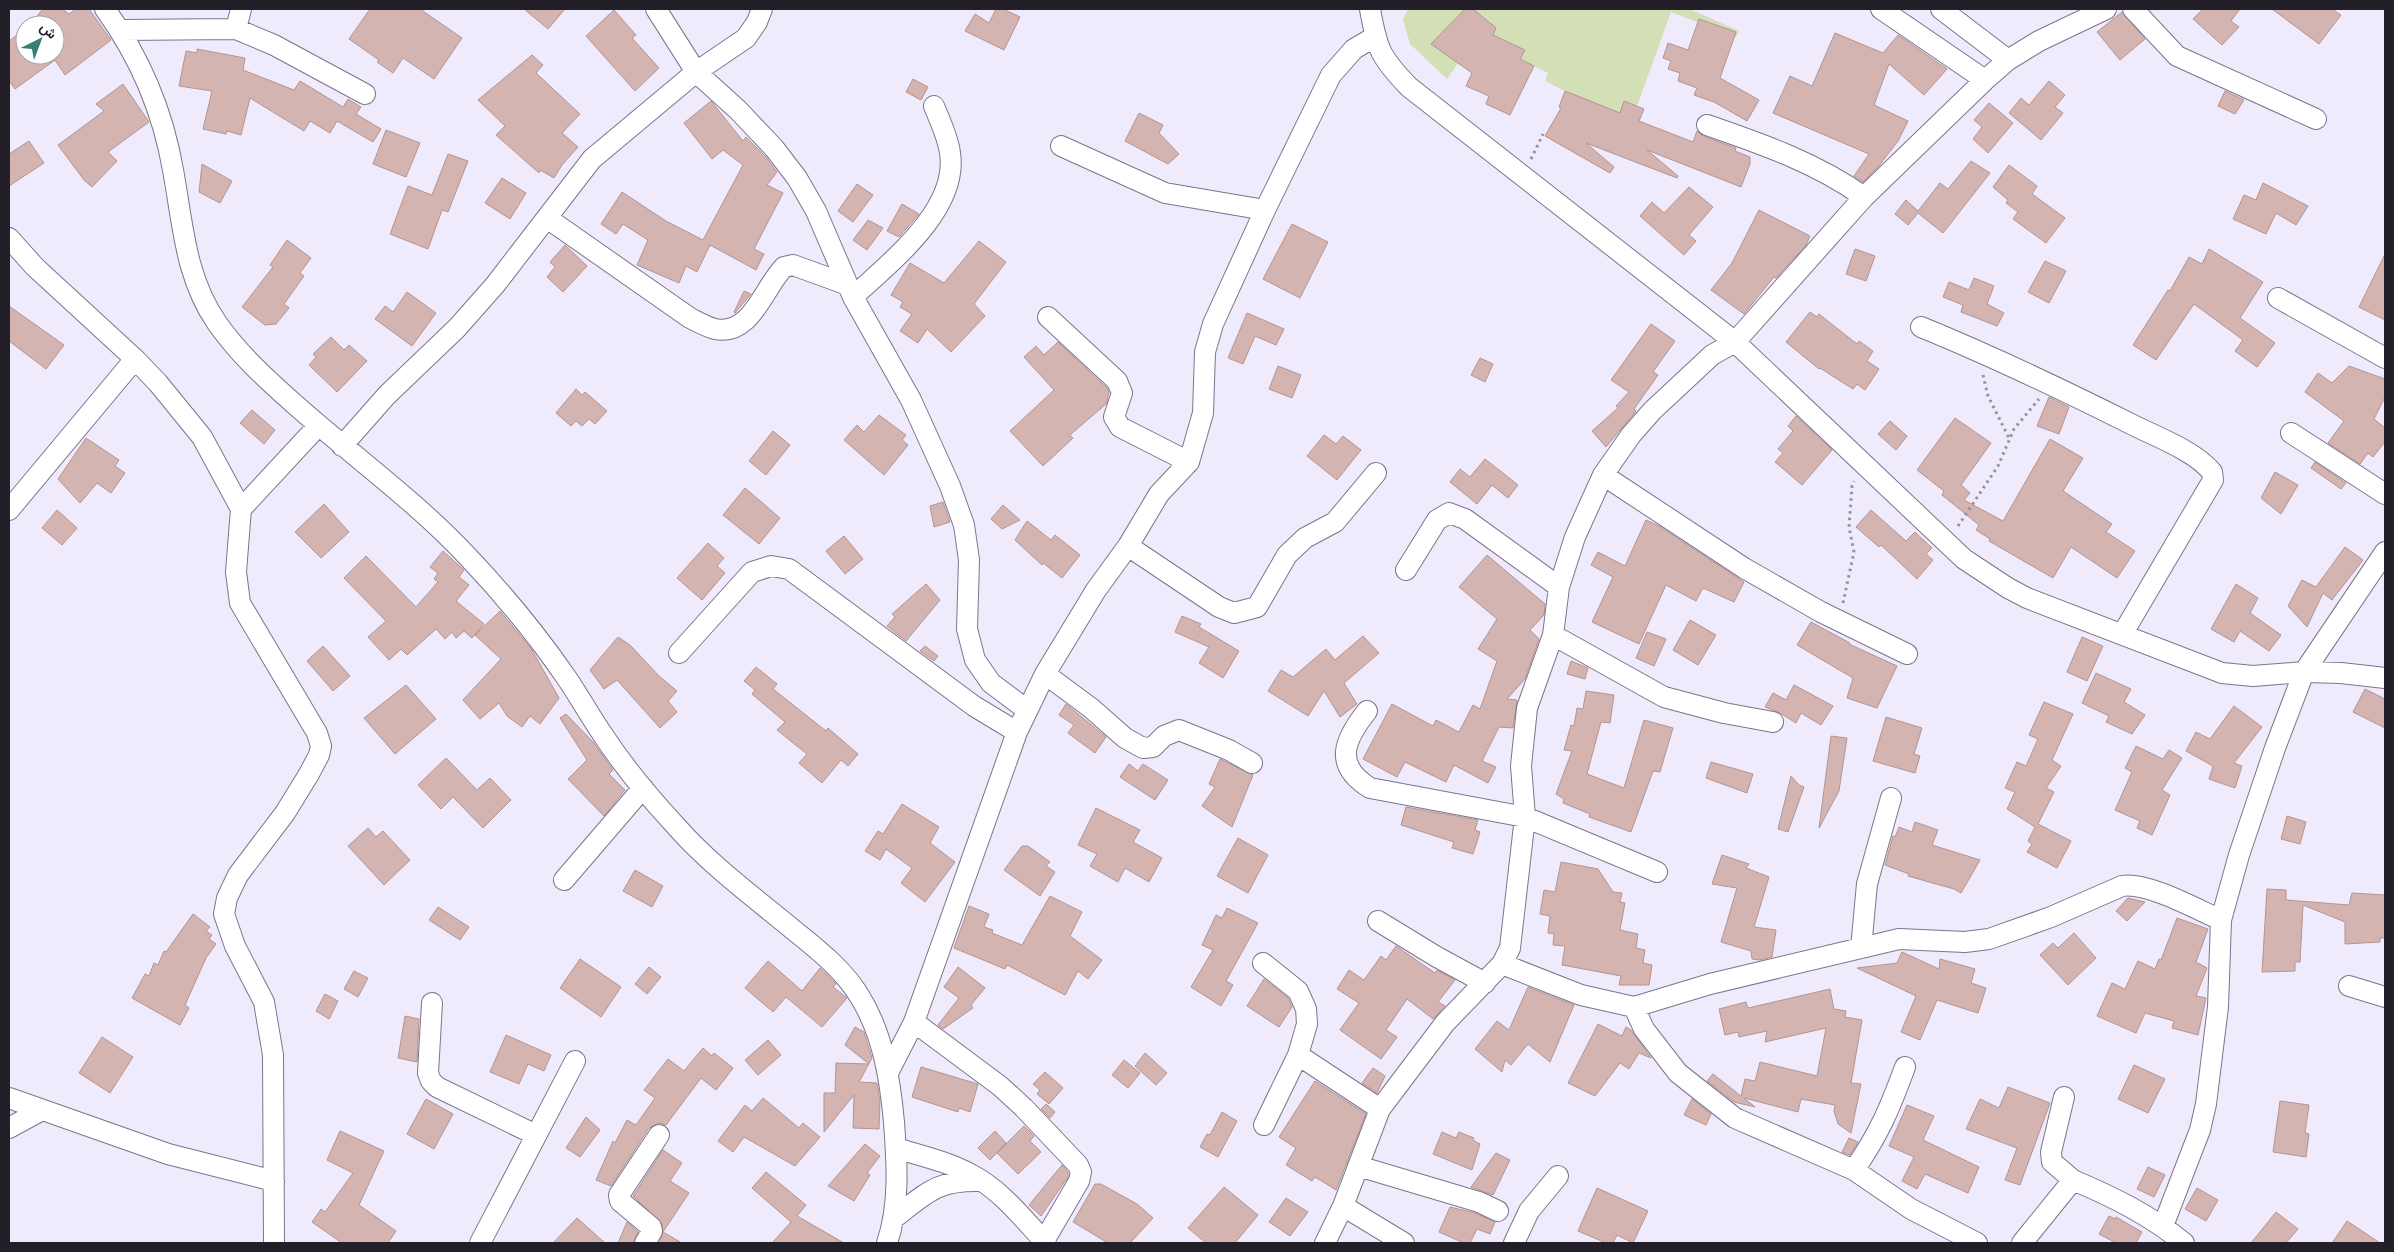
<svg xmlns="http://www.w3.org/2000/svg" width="2394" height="1252" font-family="'Roboto Serif',Vazirmatn,serif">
<rect width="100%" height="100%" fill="#f0ebfc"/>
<path fill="#d3dfb5" d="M1408 9H1690L1739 31 1736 37 1671 12 1637 106 1624 101 1620 113 1565 91 1545 81 1548 73 1520 59 1524 49 1493 35 1458 63 1447 79 1410 44 1403 19Z"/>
<path fill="#d4b4b1" stroke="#b49491" d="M43 9H62L69 14 76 9H89L111 40 65 75 55 60 15 89 9 81V41L25 29V55H55V25H30Z
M370 9H420L462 38 434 79 403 58 393 73 377 62 379 60 349 39Z
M524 9H565L548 29Z
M996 9H1003L1020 17 1004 50 965 31 975 14 989 23Z
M1465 9H1473L1496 28 1493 35 1525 50 1520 59 1534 66 1510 115 1486 104 1489 96 1466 86 1472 73 1431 44Z
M2203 9H2240L2231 21 2239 27 2222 45 2193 19Z
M2272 9H2332L2341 15 2319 44Z
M614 10 636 35 632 38 659 68 635 91 586 36Z
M2122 12 2145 39 2120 60 2097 32Z
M1699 19 1736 32 1720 78 1759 100 1747 121 1714 102 1694 95 1697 88 1678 81 1680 73 1668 69 1671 61 1663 58 1668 43 1688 50Z
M1835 33 1883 53 1898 35 1947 69 1924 95 1889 64 1874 105 1908 121 1898 141 1878 167 1863 182 1854 176 1869 154 1773 113 1790 76 1812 86Z
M197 49 245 58 243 70 294 90 300 81 343 107 348 99 361 107 356 114 381 129 373 142 337 121 330 133 310 121 304 131 250 98 241 135 227 131 226 134 203 129 212 91 179 86 186 51 197 53Z
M532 55 543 65 536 73 580 114 562 133 578 147 562 165 554 178 540 170 539 173 496 135 505 126 478 100Z
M913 79 928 87 921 100 906 92Z
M2049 81 2065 95 2055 107 2063 113 2041 140 2009 113 2021 98 2029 105Z
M123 84 149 122 108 152 117 161 92 187 84 180 58 145 104 111 96 104Z
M1565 91 1620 113 1624 101 1644 109 1639 121 1693 142 1697 131 1703 136 1736 148 1735 151 1750 157V164L1741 187 1647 150 1678 176 1677 178 1586 143 1614 167 1610 173 1545 136 1561 108 1559 107Z
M2225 91 2244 100 2235 114 2218 106Z
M711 101 743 141 746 137 765 156 777 172 767 185 783 193 754 249 764 254 756 270 710 245 697 272 686 266 679 283 637 265 648 240 623 224 616 234 601 224 622 192 666 221 703 240 743 165 723 150 712 159 684 123Z
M1989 103 2013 123 1988 153 1973 139 1982 127 1974 120Z
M1139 113 1163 125 1159 133 1179 154 1168 164 1125 141Z
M386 130 420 143 406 177 373 164Z
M29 141 44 163 9 186V154Z
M448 154 468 161 448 212 442 210 428 249 390 234 408 186 432 195Z
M1971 161 1990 173 1943 233 1918 213 1908 225 1895 214 1906 200 1918 211 1940 183 1948 189Z
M202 164 232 181 220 203 199 192Z
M2009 165 2037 186 2032 194 2065 218 2046 243 2013 219 2018 212 2006 203 2008 200 1993 187Z
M502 178 526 193 510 219 485 203Z
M2263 183 2308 206 2296 225 2276 213 2266 234 2233 219 2244 195 2256 200Z
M857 184 873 195 853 222 838 211Z
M1689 187 1713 207 1689 235 1696 241 1684 255 1640 216 1652 202 1664 213Z
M902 204 919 214 899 237 887 231Z
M1759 210 1810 236 1806 245 1776 278 1774 277 1744 314 1711 290 1732 263Z
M868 220 883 228 867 250 853 240Z
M1292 224 1328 242 1300 298 1263 279Z
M287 240 311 258 300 273 304 276 284 304 289 308 276 324 265 325 242 307 273 267 270 265Z
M979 241 1006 262 974 304 985 316 951 352 927 329 918 343 900 331 912 314 900 307 903 302 891 295 910 263 944 283Z
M565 245 587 266 563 292 547 277 555 267 550 262Z
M1855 249 1875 256 1866 281 1846 274Z
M2209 249 2263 282 2240 318 2275 343 2257 367 2235 351 2243 340 2194 304 2156 360 2133 345 2168 290 2170 291 2189 257 2202 264Z
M2385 254V320L2359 307Z
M2045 261 2066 271 2049 303 2028 292Z
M1974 278 1994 286 1987 304 2004 313 1997 326 1961 312 1963 305 1943 297 1949 282 1969 290Z
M744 291 751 294 735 313 734 312Z
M407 292 436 313 412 346 375 319 385 306 393 312Z
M9 306 64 345 46 369 9 341Z
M1810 312 1817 317 1819 314 1857 344 1859 341 1873 351 1867 361 1879 369 1865 390 1857 384 1853 389 1820 368 1819 369 1786 342Z
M1247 313 1284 329 1276 345 1255 336 1243 364 1228 358Z
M1651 324 1675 341 1653 372 1658 375 1634 409 1636 411 1606 447 1592 431 1618 408 1616 406 1629 392 1611 380Z
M331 337 344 350 349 345 367 361 337 392 309 365 316 357 313 354Z
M1058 342 1107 388 1109 393 1106 404 1070 435 1073 438 1043 466 1010 431 1054 390 1024 357 1036 346 1044 355Z
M1480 358 1493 364 1485 382 1471 375Z
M1278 366 1301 375 1292 398 1269 389Z
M2349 366 2385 379V397L2374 419 2385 428V442L2373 457 2368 453 2360 464 2328 443 2344 421 2305 392 2318 373 2332 383Z
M576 389 582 395 585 392 607 411 595 424 589 419 582 426 576 421 571 426 556 413Z
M2049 397 2069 407 2059 434 2037 426Z
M252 410 275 430 264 444 240 423Z
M879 415 906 435 902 440 908 445 884 475 844 440 857 425 864 432Z
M1796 416 1832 450 1802 485 1775 462 1783 453 1778 449 1793 431 1788 426Z
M1955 418 1991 443 1961 485 1970 493 1964 500 2003 521 2050 439 2083 458 2063 491 2112 524 2106 532 2135 551 2117 578 2071 547 2053 578 1989 541 1990 539 1976 530 1979 525 1942 495 1944 491 1917 470Z
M1890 421 1907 436 1896 450 1878 434Z
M773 431 790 445 766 475 749 461Z
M1324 435 1336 444 1343 436 1361 450 1337 480 1307 456Z
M86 438 119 460 115 466 125 473 111 493 97 483 80 503 58 479Z
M1485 459 1518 485 1508 498 1492 485 1477 504 1450 482 1460 469 1470 477Z
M2315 462 2346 483 2341 489 2311 468Z
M2275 472 2298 485 2281 514 2261 498Z
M745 488 780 518 759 544 723 515Z
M943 502 950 522 934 527 930 506Z
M324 504 349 532 321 558 295 532Z
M1003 505 1020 520 1002 529 991 519Z
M57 510 77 528 62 545 42 528Z
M1871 510 1906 541 1915 532 1932 548 1926 554 1933 560 1917 579 1881 545 1879 547 1856 527Z
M1646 520 1659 526 1744 582 1734 602 1703 588 1696 601 1666 585 1639 644 1592 622 1613 577 1591 565 1598 552 1625 566Z
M1027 521 1051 540 1055 535 1080 555 1062 578 1043 563 1042 565 1015 540Z
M844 536 863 559 845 574 826 551Z
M708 543 724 558 717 566 725 573 702 600 677 578Z
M2345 547 2363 560 2332 600 2323 593 2307 627 2288 606 2302 580 2316 587Z
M443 551 464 570 459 577 469 585 456 601 484 624 472 638 464 631 456 638 452 632 445 639 436 629 407 655 401 649 389 660 368 637 386 621 344 578 366 556 416 607 438 582 434 579 438 573 430 567Z
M1487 555 1545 604 1544 615 1530 630 1539 639 1525 679 1507 699 1517 700 1513 728 1499 727 1482 761 1496 767 1488 783 1454 765 1446 782 1405 762 1397 777 1363 759 1392 704 1433 726 1436 720 1459 732 1473 705 1480 709 1497 661 1478 649 1497 619 1459 587Z
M926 584 940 600 906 641 887 626 895 617 892 614Z
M2236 584 2258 598 2250 613 2281 635 2269 651 2240 631 2234 642 2211 629Z
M500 611 532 650 559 698 540 724 530 716 522 727 507 716 499 703 480 719 463 700 501 659 475 635Z
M1182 616 1201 624 1199 627 1239 651 1223 678 1199 663 1209 647 1175 632Z
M1690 620 1716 635 1698 665 1673 650Z
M1811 622 1850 643 1849 644 1897 666 1877 708 1847 698 1853 678 1797 645Z
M1647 632 1666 639 1654 666 1636 658Z
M1363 636 1379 653 1344 683 1357 704 1340 717 1324 691 1308 716 1268 691 1281 670 1293 677 1326 649 1335 660Z
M618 637 630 645 659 676 677 691 668 701 677 712 660 728 617 680 604 689 590 670Z
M2082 637 2103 646 2087 681 2067 672Z
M323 646 350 676 333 691 307 661Z
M925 646 938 656 934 661 920 651Z
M1571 661 1588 668 1585 679 1567 674Z
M756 667 777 684 773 689 826 731 828 728 858 754 848 766 841 760 822 783 799 763 807 754 777 730 785 722 752 694 755 690 744 681Z
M2096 673 2131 689 2124 702 2145 715 2132 734 2106 722 2109 716 2082 703Z
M406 685 436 719 395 754 364 718Z
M1794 685 1833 706 1821 725 1801 713 1796 723 1780 713 1765 707 1773 693 1786 700Z
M2365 689 2385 699V728L2353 712Z
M1586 691 1614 695 1610 723 1601 722 1587 774 1624 788 1644 720 1673 728 1660 772 1653 771 1631 832 1589 817 1590 814 1563 803 1564 799 1556 794 1572 751 1564 750 1571 725 1574 726 1577 708 1583 709Z
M2044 702 2073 714 2052 760 2061 766 2046 788 2054 792 2038 824 2071 841 2057 868 2027 852 2032 844 2028 841 2035 827 2007 809 2015 792 2005 788 2017 762 2026 766 2038 739 2029 735Z
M1066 704 1106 737 1095 753 1068 733 1074 725 1059 715Z
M2234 706 2262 727 2234 763 2242 766 2235 788 2209 779 2213 766 2186 751 2196 732 2210 739Z
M566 714 593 742 613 770 609 774 625 790 604 816 568 779 587 760 560 718Z
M1886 717 1922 728 1914 754 1920 756 1915 773 1873 761Z
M1831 736 1847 738 1839 791 1819 828Z
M2136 746 2163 759 2169 750 2182 758 2162 790 2170 795 2152 835 2137 828 2140 821 2115 810 2132 772 2125 768Z
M446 758 477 790 490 778 511 800 483 828 453 797 441 809 418 785Z
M1220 759 1253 775 1232 827 1202 806 1215 787 1209 784Z
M1711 762 1753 774 1747 793 1706 778Z
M1129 764 1138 771 1143 764 1168 780 1155 800 1120 777Z
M1791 776 1799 785 1804 787 1788 832 1778 829Z
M902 804 939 827 930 843 955 862 925 902 901 883 912 868 886 849 880 860 865 851 878 831 883 834Z
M1406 807 1478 820 1475 830 1480 832 1473 854 1452 848 1454 842 1401 825Z
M1096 808 1140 830 1133 842 1162 858 1149 882 1125 868 1118 882 1090 866 1097 854 1078 845Z
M2287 816 2306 822 2300 844 2281 839Z
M1915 822 1938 830 1932 845 1980 860 1961 893 1954 889 1908 876 1909 874 1885 865 1893 836 1895 837 1899 827 1912 832Z
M368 828 376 837 383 831 410 860 384 885 348 846Z
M1238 838 1268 855 1248 893 1217 876Z
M1022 846H1028L1050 862 1046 866 1055 872 1040 896 1004 870Z
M1722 855 1749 864 1746 868 1769 877 1754 927 1776 930 1772 957 1760 960 1752 959 1751 951 1721 942 1737 888 1712 884Z
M1561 862 1598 869 1613 892 1622 893 1620 902 1625 903 1620 930 1638 934 1636 948 1645 950 1643 963 1652 965 1649 985H1619L1621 976 1562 965 1565 946 1553 945 1554 934 1548 933 1550 916 1540 914 1544 890 1555 892Z
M635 870 663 886 652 907 623 891Z
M2267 889 2286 890V900L2349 905 2352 893 2385 895V938H2380V942L2345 944V922L2303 905 2300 962H2295V971L2262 972Z
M1050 896 1082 912 1070 936 1102 960 1088 979 1078 971 1065 995 1007 965 1005 969 954 948 969 906 989 914 984 927 993 930 992 933 1022 945Z
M2128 898 2145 902 2127 921 2116 911Z
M438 907 469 927 460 940 429 920Z
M1227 908 1258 923 1226 981 1233 985 1221 1006 1191 987 1213 950 1202 945 1216 915 1222 918Z
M193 914 210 927 206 931 212 935 209 939 216 944 206 958 185 1005 189 1008 180 1025 132 998 145 974 149 976 154 963 158 965 164 951 166 952Z
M2177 918 2208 929 2196 962 2207 968 2196 996 2206 998 2198 1035 2172 1028 2174 1021 2145 1013 2136 1033 2097 1016 2112 983 2125 989 2138 961 2155 969 2159 959 2161 960Z
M2074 933 2096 958 2068 985 2040 955 2053 943 2058 948Z
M1396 946 1435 973 1437 970 1455 980 1438 1002 1445 1006 1433 1019 1407 999 1386 1030 1397 1037 1381 1059 1340 1030 1359 1003 1337 989 1349 970 1364 980 1381 956 1386 960Z
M1902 952 1939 969 1940 959 1975 969 1971 983 1986 988 1978 1013 1937 1000 1920 1040 1901 1032 1916 996 1857 968 1897 963Z
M580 959 621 987 601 1017 560 988Z
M768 961 802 991 820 968 836 984 833 987 847 998 822 1027 786 997 773 1012 745 988Z
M649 967 661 977 647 994 635 984Z
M958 967 985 988 971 1005 973 1008 943 1029 938 1025 959 998 944 987Z
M354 971 368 978 358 997 344 989Z
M1264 979 1288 998 1292 1007 1279 1027 1247 1006Z
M1528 987 1574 1005 1550 1062 1528 1044 1511 1065 1505 1060 1502 1072 1475 1049 1497 1021 1509 1030Z
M1830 989 1834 1009 1846 1011 1845 1017 1862 1020 1851 1083 1861 1084 1851 1133 1838 1124 1834 1111 1835 1105 1801 1099 1798 1112 1744 1098 1755 1107 1734 1102 1707 1081 1713 1074 1741 1096 1745 1079 1755 1081 1760 1062 1817 1076 1826 1028 1765 1042 1767 1031 1739 1037 1738 1032 1725 1035 1719 1009 1746 1002 1748 1008Z
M325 994 338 1001 329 1019 316 1011Z
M405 1016 419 1019 417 1062 398 1058Z
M1598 1024 1622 1036 1626 1027 1631 1030 1651 1058 1639 1053 1629 1069 1620 1063 1595 1096 1568 1083Z
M855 1027 864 1032 872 1058 859 1082 877 1083 880 1101 879 1129 853 1128 854 1095 824 1132V1093H835L836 1063 869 1064 845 1045Z
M506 1035 551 1055 544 1071 528 1064 519 1084 490 1072Z
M102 1037 133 1057 110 1093 79 1073Z
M768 1040 781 1055 758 1075 745 1060Z
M703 1048 712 1056 714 1053 733 1068 724 1080 716 1090 701 1078 666 1125 659 1123 649 1128 611 1186 596 1180 613 1141 615 1143 627 1120 636 1125 655 1098 644 1090 668 1059 684 1071Z
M1145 1053 1167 1073 1156 1085 1135 1066Z
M1124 1060 1140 1073 1128 1088 1112 1075Z
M2134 1065 2165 1079 2148 1113 2118 1099Z
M921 1067 978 1084 970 1112 959 1108 958 1112 912 1097Z
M1373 1068 1385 1076 1377 1093 1362 1083Z
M1045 1072 1063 1088 1049 1104 1037 1094 1040 1090 1033 1084Z
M1315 1081 1366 1114 1336 1190 1315 1177 1312 1181 1286 1165 1296 1148 1279 1137Z
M2008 1087 2050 1103 2020 1185 2005 1180 2017 1148 1966 1129 1980 1099 1999 1108Z
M763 1098 799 1128 803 1123 820 1137 795 1166 744 1137 733 1152 718 1141 745 1105 752 1111Z
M426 1099 453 1114 434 1149 407 1134Z
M1692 1099 1711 1114 1706 1125 1684 1115Z
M2280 1101 2309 1105 2305 1133 2309 1134 2306 1157 2273 1152Z
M1046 1104 1055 1112 1050 1118 1041 1109Z
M1907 1105 1934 1116 1923 1140 1979 1167 1968 1193 1925 1174 1917 1189 1902 1181 1914 1157 1889 1146Z
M1222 1112 1237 1121 1218 1157 1200 1147 1207 1134 1210 1135Z
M586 1117 600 1130 580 1157 566 1148Z
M1024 1126 1034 1136 1030 1141 1041 1152 1018 1174 997 1153Z
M340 1131 384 1151 359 1205 396 1231 388 1243H342L312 1222 321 1209 325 1212 353 1173 327 1160Z
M995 1131 1006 1143 990 1160 978 1148Z
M1442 1132 1456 1138 1459 1132 1474 1138 1473 1140 1480 1144 1472 1170 1433 1154Z
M1849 1138 1858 1142 1850 1155 1842 1152Z
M865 1144 880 1156 867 1173 870 1175 854 1201 828 1186Z
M663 1150 682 1163 670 1181 689 1193 663 1232 682 1243H659L662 1236V1224L633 1196Z
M1496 1153 1510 1160 1493 1195 1471 1187Z
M1062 1165 1068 1172V1177L1041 1216 1029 1205Z
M2148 1167 2165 1175 2154 1197 2137 1189Z
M766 1172 806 1205 797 1216 844 1243H772L791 1222 752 1188Z
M1095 1184H1101L1137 1204 1153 1218 1130 1243H1108L1073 1222Z
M1224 1187 1258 1215 1235 1243H1206L1188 1228Z
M1597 1188 1648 1211 1633 1243 1617 1235 1613 1243H1606L1578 1231Z
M2197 1188 2218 1200 2206 1221 2185 1209Z
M1286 1198 1308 1212 1290 1236 1269 1222Z
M1450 1207 1475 1213 1495 1222 1490 1234 1477 1229 1470 1243H1464L1439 1232Z
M2276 1212 2298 1229 2286 1243H2251Z
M2109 1216 2115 1219 2116 1217 2142 1232 2136 1243H2116L2099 1234Z
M577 1218 605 1243H553Z
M2347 1221 2380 1243H2332Z
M627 1222 638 1232 633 1243H618Z"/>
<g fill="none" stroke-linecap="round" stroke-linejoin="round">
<defs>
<path id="street" d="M105 9C139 56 163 112 173 170 183 224 185 277 217 323 238 353 264 377 291 401 350 454 415 500 469 558 504 595 537 635 566 677 579 696 590 716 603 735 624 767 649 797 675 825 708 863 751 895 790 927 815 948 843 968 860 997 883 1034 890 1079 894 1122 897 1162 900 1205 887 1243
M656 9 696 72 738 110 774 148 797 178 816 211 853 297 911 400 950 486 964 525 969 560 967 629 975 660 991 683 1027 710
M1370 9C1377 49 1380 57 1409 87L1735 342 1964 559 2008 588 2027 598 2222 673 2253 676 2304 672 2341 673 2385 678
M1881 9 1985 80
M1941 9 2008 60
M2133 9 2177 56 2316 119
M236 29 241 9
M120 30 236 29 274 45 365 94
M1707 125C1762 144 1817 163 1864 197
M1061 146 1165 193 1265 210
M547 218 690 318C698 322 707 327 715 329 751 337 764 287 784 267L793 265 848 285
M9 238 35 267 135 359 158 383 202 437 241 509 236 572 240 603 317 733 321 746 319 755 309 774 285 813 238 875 227 898 224 914 235 946 264 1002 273 1055 274 1243
M853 297C889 263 959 210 950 153 948 137 940 121 934 106
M2278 298 2385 358
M1048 317 1117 381 1122 393 1114 417 1120 427 1189 462
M1921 327C1992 356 2061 389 2129 423 2154 436 2194 450 2212 472L2213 480 2123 633
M2291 433 2385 494
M342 446 387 395 457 328 495 285 592 159 696 72 746 38 757 22 762 9
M1603 475 1744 568 1821 612 1907 654
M241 509 318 426
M9 510 135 359
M1128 546 1219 607 1234 613 1257 607 1287 555 1305 538 1335 522 1376 473
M1406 570 1437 520 1449 513 1465 519 1559 587
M1553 635 1664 697 1724 713 1773 722
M679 653 752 572 771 566 789 569 974 706 1017 732
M1045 674 1091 708 1125 738 1143 748 1153 747 1164 736 1179 730 1229 750 1252 763
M1367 711C1344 740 1333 765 1370 788L1525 817 1657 872
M564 880 643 788
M1378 921 1437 957 1485 983
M1861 948 1867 884 1891 798
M1263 963 1298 991 1306 1009 1307 1024 1298 1055 1264 1125
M1502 964 1581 995 1634 1007 1710 984 1899 939 1965 942 1989 939 2051 917 2122 886C2148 882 2196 909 2221 920
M2349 986 2385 997
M432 1003 428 1073 431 1081 437 1087 536 1135
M1634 1007 1644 1029 1678 1073 1735 1118 1854 1170 1911 1209 1977 1243
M914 1022 1000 1086 1024 1108 1078 1165 1081 1172 1079 1181 1044 1241
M1298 1055 1380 1109
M888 1073 914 1022 1017 732 1045 674 1096 590 1128 546 1159 494 1189 462 1203 413 1205 352 1213 324 1265 210 1331 75 1354 49 1376 36
M2064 1097 2051 1152 2052 1162 2073 1180
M9 1098 168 1154 274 1181
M9 1128 42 1110
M896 1148C922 1156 949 1162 972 1175 1001 1190 1024 1220 1046 1243
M1358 1166 1479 1202 1498 1211
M1854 1170C1879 1134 1890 1108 1905 1067
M1343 1206 1404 1243
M894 1218C927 1193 936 1180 980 1181
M2163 1226 2200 1130 2206 1104 2218 1007 2221 920 2239 855 2275 748 2304 672 2385 552
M480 1243 575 1061
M645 1243 652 1231 651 1227 620 1201 619 1195 659 1135
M1325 1243 1343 1206 1380 1109 1445 1023 1502 964 1510 948 1525 817 1521 766 1527 708 1553 635 1559 587 1575 537 1603 475 1631 435 1652 411 1712 355 1735 342 1864 197 1985 80 2008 60 2039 41 2106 9
M1514 1243 1529 1211 1558 1176
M2022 1243 2073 1180C2113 1197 2150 1215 2184 1243"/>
</defs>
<use href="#street" stroke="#7c748c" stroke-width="22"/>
<path stroke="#94909e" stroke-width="3" stroke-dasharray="2.5 4" stroke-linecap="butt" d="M1531 159 1543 134
M1983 375 1988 396 2009 438
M1958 526 1998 466 2014 429 2039 399
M1843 603 1854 552 1849 527 1852 486 1854 481"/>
<use href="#street" stroke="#fff" stroke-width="20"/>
</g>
<rect width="2394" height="1252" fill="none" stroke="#221f29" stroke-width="20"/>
<g transform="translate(40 40) rotate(42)"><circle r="24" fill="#ffffff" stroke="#a7a5a9"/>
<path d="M0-4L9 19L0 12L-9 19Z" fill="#377e75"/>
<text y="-8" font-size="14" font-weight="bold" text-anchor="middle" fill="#221f29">ش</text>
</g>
</svg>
